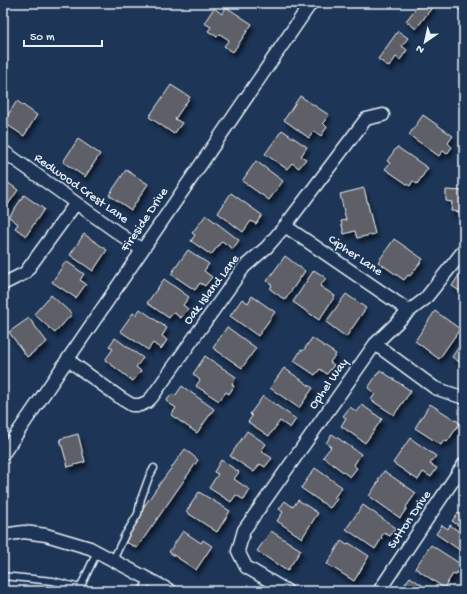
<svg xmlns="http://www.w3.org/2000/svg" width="467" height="594" font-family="'Gochi Hand',sans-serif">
<defs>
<filter id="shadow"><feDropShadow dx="2.5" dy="4.5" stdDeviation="2" flood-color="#0009"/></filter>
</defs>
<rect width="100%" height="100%" fill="#1d3557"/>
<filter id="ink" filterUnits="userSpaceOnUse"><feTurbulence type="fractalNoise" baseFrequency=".025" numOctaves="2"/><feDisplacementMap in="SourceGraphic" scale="8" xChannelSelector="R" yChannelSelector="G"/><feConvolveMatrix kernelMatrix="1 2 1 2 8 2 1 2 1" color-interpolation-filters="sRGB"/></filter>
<g filter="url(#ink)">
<path fill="#5e5e68" stroke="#e8f1f8" filter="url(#shadow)" d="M420 3H430L433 6 416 29 406 21Z
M226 7 252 24 233 52 224 46 229 40 220 34 217 37 208 31 211 27 204 23 214 8 222 14Z
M398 31 408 38 402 46 407 50 400 60 396 57 389 67 378 59Z
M171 85 190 97 175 119 182 123 174 134 149 117Z
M300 96 329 115 323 123 327 127 321 136 314 131 309 138 284 120Z
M17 101 37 115 24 136 3 122Z
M423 115 453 136 448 143 452 147 447 154 443 151 439 156 409 135Z
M282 130 307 147 301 156 306 159 299 168 292 163 287 169 265 154Z
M78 139 100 154 85 177 63 162Z
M397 147 428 168 417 184 413 181 410 186 385 169 390 163 387 161Z
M256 161 283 181 269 200 242 181Z
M126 170 148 184 131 210 109 195Z
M3 179 18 190 3 212Z
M364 188 375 234 357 238 355 231 344 234 341 221 346 220 340 194Z
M446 190 464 191V213H461V212L451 211 452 202 446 201Z
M231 193 262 215 256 224 251 221 243 232 218 213Z
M24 195 44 209 26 236 15 228 18 224 9 217Z
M206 215 239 240 233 249 222 241 211 255 191 241 195 235 192 233Z
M84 234 107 250 93 271 70 255Z
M394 239 423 259 410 276 408 275 404 280 378 262Z
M188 250 209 264 204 271 212 277 205 286 200 283 195 290 171 274Z
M285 256 305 271 285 300 270 289 272 285 267 281Z
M66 261 84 274 80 280 86 284 76 298 52 282Z
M464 267V294L452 286Z
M314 270 326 278 320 286 335 296 319 320 293 302Z
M164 279 189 297 183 305 188 309 181 318 173 312 169 318 147 303Z
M346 294 366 308 346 337 326 322Z
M51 295 72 314 55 333 34 314Z
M252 296 275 312 258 336 230 316 242 299 248 303Z
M140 309 167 328 162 336 167 340 161 349 153 343 148 350 120 331 133 313 136 315Z
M435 311 460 329 439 359 415 341Z
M29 318 47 342 27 357 9 332Z
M227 327 256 348 242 368 213 348Z
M115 338 143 358 136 367 141 371 133 381 105 360 113 349 109 346Z
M312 338 336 354 330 362 334 365 327 374 320 369 315 375 294 361 301 350 303 351Z
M464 339V365L452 357Z
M205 356 236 377 232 384 234 386 229 394 226 392 219 401 196 386 200 380 193 374Z
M284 368 313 388 299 408 270 388Z
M380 370 411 391 394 415 371 400 375 394 368 388Z
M182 386 214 409 197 433 171 415 176 408 166 401 172 394 175 396Z
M263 396 296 419 290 428 280 421 269 436 248 422 252 416 250 414Z
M430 404 460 423 447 442 444 440 441 445 415 428Z
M362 405 382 419 365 443 341 426 346 418 343 416 350 407 357 412Z
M247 431 266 444 261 451 272 458 265 467 260 464 254 472 230 456Z
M78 434 85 462 68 467 60 439Z
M332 434 361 454 354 465 357 468 350 477 323 457 331 447 326 443Z
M410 438 436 456 430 464 437 468 431 477 423 472 418 480 393 463Z
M185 449 198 460 137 548 124 541 139 514 156 489Z
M221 460 239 472 234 479 250 490 244 500 236 495 231 502 209 488 218 474 214 472Z
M315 468 342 487 334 498 337 499 330 508 301 488Z
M384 471 416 493 406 507 407 508 400 518 369 496 379 481 378 480Z
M199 492 230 511 217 532 186 512Z
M464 492V504L459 500Z
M298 500 318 513 302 538 277 521 283 512 279 509 285 501 293 507Z
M363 505 396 528 390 536 384 533 381 537 382 538 375 549 346 529Z
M458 513 464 517V553L436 534 442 525 448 529 450 525 458 531 461 527 452 521Z
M183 531 201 543 203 540 212 546 196 570 169 552Z
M271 531 301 550 287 571 257 551Z
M341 541 347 545 349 543 369 556 354 581 327 564Z
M431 545 462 565 455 575 453 574 444 588 415 568Z
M410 577 431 591H400Z"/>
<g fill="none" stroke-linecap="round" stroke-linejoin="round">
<defs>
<path id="lane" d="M458 3 464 8
M113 560 125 535 138 514 141 499 149 477 154 468
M3 576 53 581 80 588V591
M80 588 97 552
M142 591 149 579"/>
<path id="street" d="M3 151 142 250
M285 226 402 306 408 312
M3 284 25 273 76 203
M375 344 435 388 464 398
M68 360 122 399 132 405H140L147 402 152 397 244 267 267 247 285 226 366 119 383 115
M3 454 311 3
M3 535 24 532 46 535 90 548 171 591
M287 591 246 567 238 551 244 530 375 344 408 312 425 299 464 250
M379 591 464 464"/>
</defs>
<use href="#lane" stroke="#e8f1f8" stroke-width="9"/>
<use href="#street" stroke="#e8f1f8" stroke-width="15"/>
<use href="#lane" stroke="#1d3557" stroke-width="6"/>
<use href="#street" stroke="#1d3557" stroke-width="12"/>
</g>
</g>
<g text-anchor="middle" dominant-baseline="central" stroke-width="3" stroke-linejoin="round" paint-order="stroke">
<g font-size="13" fill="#e8f1f8" stroke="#1d3557">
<text transform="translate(81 189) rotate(35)">Redwood Crest Lane</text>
<text transform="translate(145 220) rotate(-56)">Fireside Drive</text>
<text transform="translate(355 256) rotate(34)">Cipher Lane</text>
<text transform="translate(212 290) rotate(-53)">Oak Island Lane</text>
<text transform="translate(329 384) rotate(-55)">Ophel Way</text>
<text transform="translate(410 520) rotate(-56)">Sutton Drive</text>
</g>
</g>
<rect width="467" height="594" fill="none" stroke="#1d3557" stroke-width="16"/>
<rect x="8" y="8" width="451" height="578" fill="none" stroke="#e8f1f8" stroke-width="1.5" filter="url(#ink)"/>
<g transform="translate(425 42) rotate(214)" stroke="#1d3557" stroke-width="3" paint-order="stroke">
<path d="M0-3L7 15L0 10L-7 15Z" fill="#e8f1f8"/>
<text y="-6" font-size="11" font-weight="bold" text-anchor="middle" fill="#e8f1f8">N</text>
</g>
<path d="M24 40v6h78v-6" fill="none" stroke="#e8f1f8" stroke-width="2"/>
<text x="30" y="40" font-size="12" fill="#e8f1f8" stroke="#1d3557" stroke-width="3" paint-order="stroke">50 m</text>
</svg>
